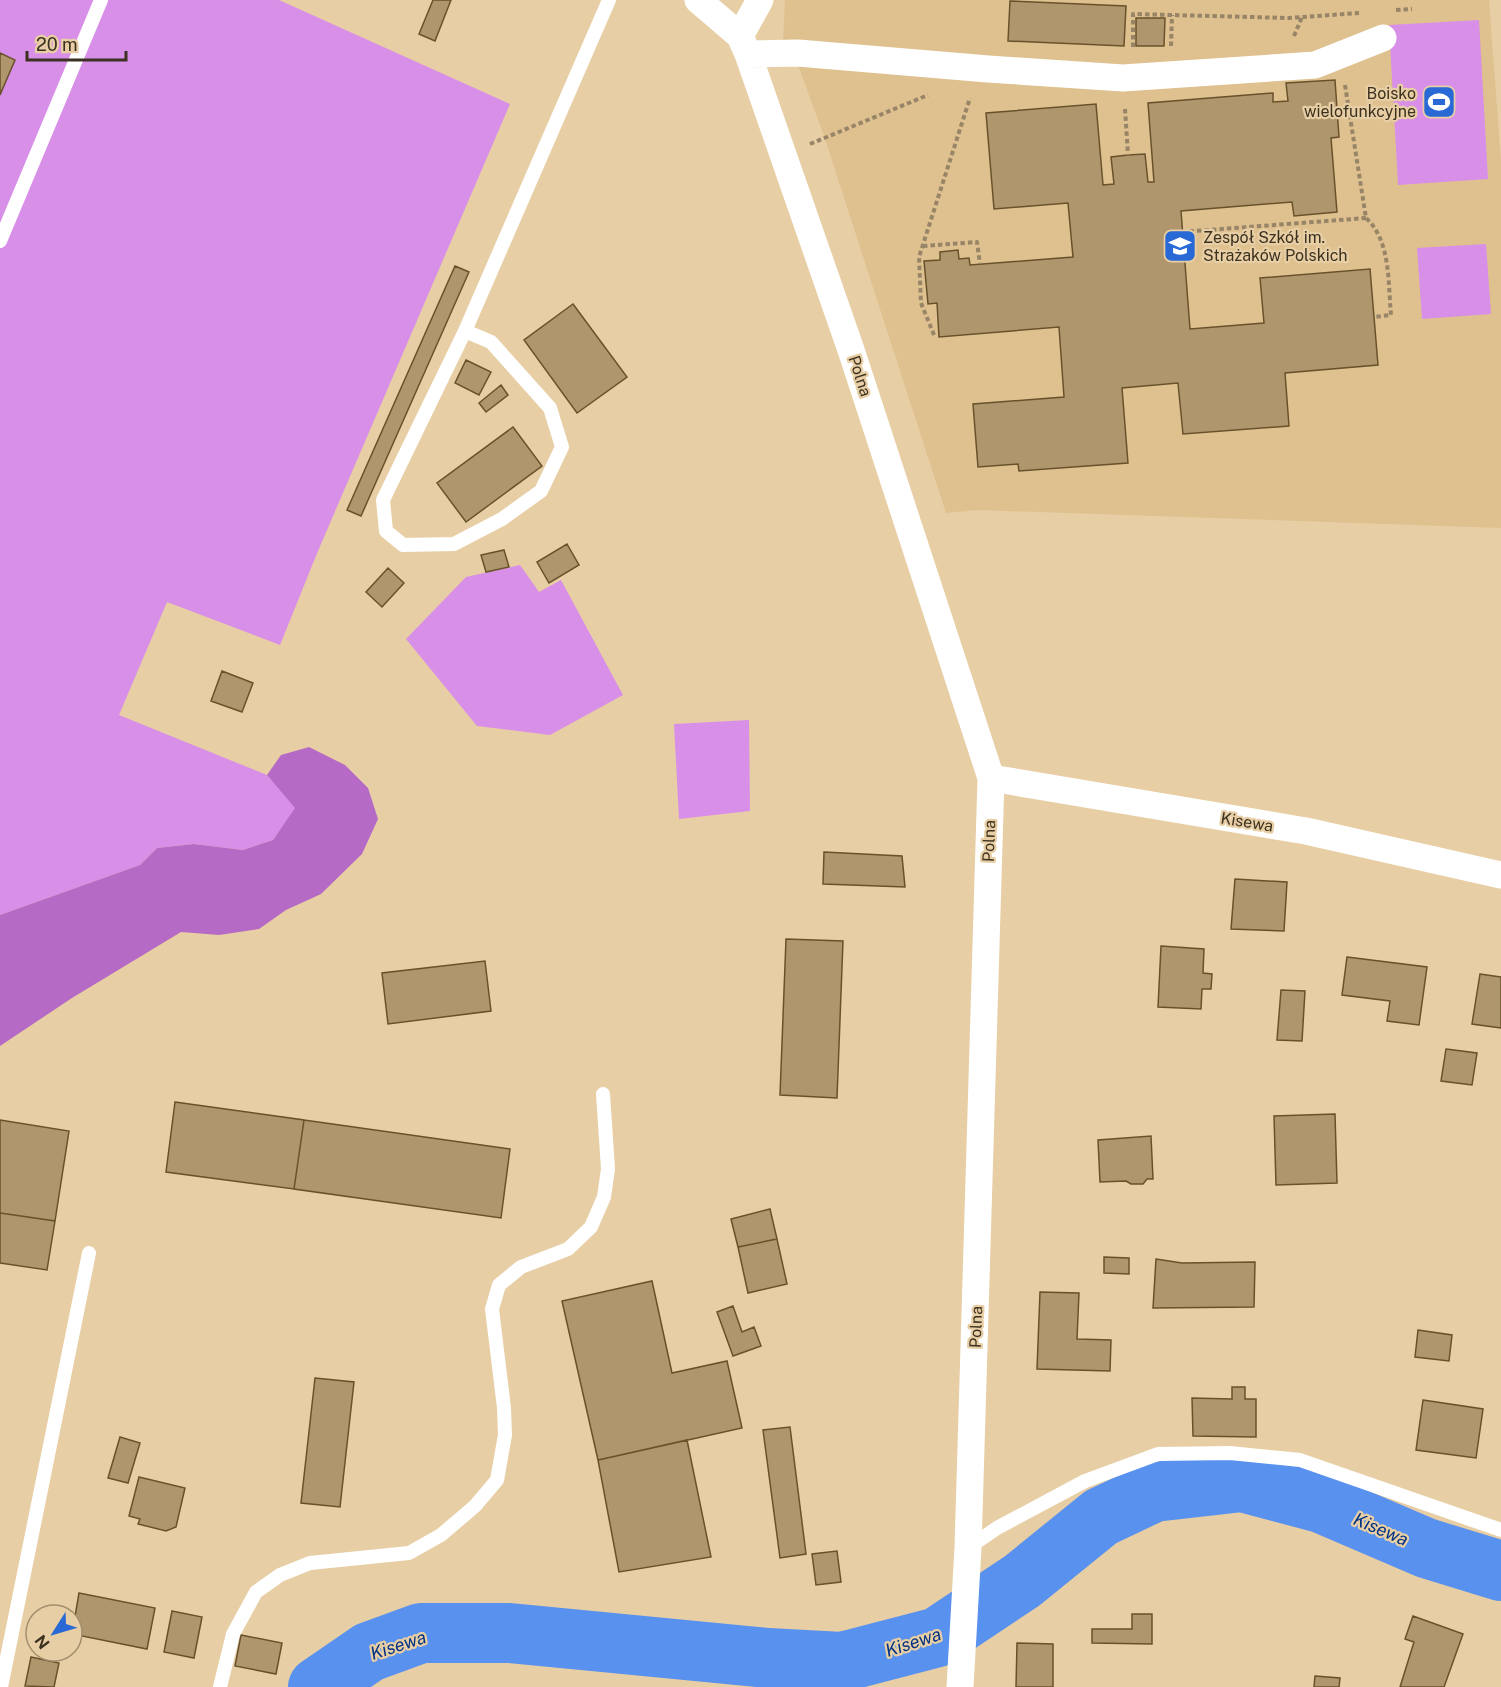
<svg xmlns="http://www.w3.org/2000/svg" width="1501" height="1687" font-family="'Public Sans',sans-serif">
<rect width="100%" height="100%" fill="#e8cea4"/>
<path fill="#dec18f" d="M785 0H1489L1501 161V528L978 510 946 513 825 139 797 62 783 43Z"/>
<path fill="#d88fe8" d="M0 0H279L510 104 318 551 280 645 167 602 119 715 267 775 296 808 273 840 243 850 194 844 157 848 140 865 0 915Z
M1479 20 1488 179 1398 185 1389 25Z
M1486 244 1491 314 1422 319 1417 248Z
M520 565 539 592 561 580 623 695 550 735 477 726 406 639 466 577Z
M749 720 750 811 679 819 674 724Z"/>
<path fill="#b56bc5" d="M309 747 345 765 368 788 378 819 362 854 321 894 286 910 259 929 219 935 181 932 72 998 0 1046V915L140 865 157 848 194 844 243 850 273 840 295 808 267 775 281 755Z"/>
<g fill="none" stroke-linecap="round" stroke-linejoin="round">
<path stroke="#5991ef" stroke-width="60" d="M318 1687 369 1652 421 1633H510L768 1658 842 1662 938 1637 1022 1581 1101 1517 1154 1492 1242 1482 1321 1503 1426 1548 1501 1571"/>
</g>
<path fill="#af966d" stroke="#69522b" stroke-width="1.5" d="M433 0H451L435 41 419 34Z
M1010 1 1126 6 1124 46 1008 41Z
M1136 18H1165L1164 46H1136Z
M0 53 15 60 0 95Z
M1335 80 1339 137 1331 138 1337 212 1294 216 1292 202 1181 211 1190 329 1264 323 1260 278 1370 269 1378 365 1285 373 1289 426 1183 434 1178 383 1122 388 1128 463 1019 471 1018 464 978 467 973 404 1064 397 1059 327 939 337 937 303 928 304 924 261 940 260V252L958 250 959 259 969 258 970 265 1073 257 1068 203 994 209 986 113 1096 104 1103 185 1114 184 1111 157 1128 155 1145 154 1148 182H1154L1148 103 1273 93V102L1288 101 1286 83Z
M455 266 469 272 361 516 347 510Z
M573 304 627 377 577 413 524 340Z
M466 360 491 372 479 395 455 383Z
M501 385 508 395 486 412 479 403Z
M513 427 542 466 466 522 437 483Z
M567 544 579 565 549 583 537 562Z
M504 550 509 567 486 572 481 555Z
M388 568 404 583 382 607 366 592Z
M222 671 253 683 242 712 211 701Z
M824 852 902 856 905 887 823 884Z
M1235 879 1287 882 1284 931 1231 929Z
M786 939 843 941 837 1098 780 1095Z
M1161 946 1204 949 1203 973 1212 974 1211 989H1202L1201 1009 1158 1007Z
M1347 957 1427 967 1419 1025 1387 1021 1390 1001 1342 995Z
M485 961 491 1011 388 1024 382 973Z
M1480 974 1501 977V1028L1472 1024Z
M1281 990 1305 991 1302 1041 1277 1040Z
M1446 1049 1477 1053 1472 1085 1441 1081Z
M175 1102 304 1120 294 1189 166 1172Z
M1335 1114 1337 1183 1276 1185 1274 1116Z
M0 1120 69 1131 55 1221 0 1213Z
M304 1120 510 1149 501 1218 294 1189Z
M1151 1136 1153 1179H1147L1143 1184H1131L1126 1181 1100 1182 1098 1140Z
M770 1209 777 1239 738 1247 731 1219Z
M0 1213 55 1221 47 1270 0 1263Z
M777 1239 787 1284 748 1293 738 1247Z
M1104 1257 1129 1258V1274L1104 1273Z
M1156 1259 1182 1263 1255 1262 1254 1307 1153 1308Z
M652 1281 672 1373 727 1361 742 1428 598 1460 562 1301Z
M1040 1292 1079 1293 1077 1339 1111 1340 1110 1371 1037 1369Z
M733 1306 742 1332 754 1327 761 1346 733 1356 717 1312Z
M1418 1330 1452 1335 1449 1361 1415 1357Z
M315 1378 354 1382 340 1507 301 1503Z
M1232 1387H1245V1399H1256V1437L1193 1436 1192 1398 1232 1399Z
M1423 1400 1483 1409 1476 1458 1416 1450Z
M790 1427 806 1554 780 1558 763 1430Z
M120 1437 140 1443 128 1483 108 1478Z
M687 1440 711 1557 619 1572 598 1460Z
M139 1477 185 1488 176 1527 166 1531 138 1524 140 1519 129 1516Z
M837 1551 841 1582 816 1585 812 1554Z
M79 1593 155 1608 147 1649 72 1634Z
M172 1611 202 1617 194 1658 164 1652Z
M1132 1614H1152V1644L1092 1643V1629H1132Z
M1413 1616 1463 1634 1444 1687H1400L1414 1642 1405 1639Z
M241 1635 282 1643 276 1674 235 1666Z
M1017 1643 1053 1644V1687H1016Z
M31 1657 59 1663 54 1687 25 1686Z
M1315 1676 1340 1678 1339 1687H1314Z"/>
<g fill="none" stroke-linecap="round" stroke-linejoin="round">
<path stroke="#988567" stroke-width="4" stroke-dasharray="4.5 3" stroke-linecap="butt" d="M1396 10 1412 9
M1294 36 1302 17
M1171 46 1172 15
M1133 47V14L1289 18 1359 13
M1345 85 1366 218C1391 241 1388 283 1391 315L1374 317
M1125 109 1128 155
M810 144 928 95
M1182 232 1366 218
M923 246 977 242 980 264
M934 335 921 303 919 257 970 98"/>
<path stroke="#fff" stroke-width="14" d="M0 241 101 0
M465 331 491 342 550 408 562 447 541 491 502 519 454 544 403 545 386 531 383 500 465 331 609 0
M968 1548 997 1528 1085 1481 1158 1454 1230 1453 1300 1460 1501 1530
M1 1687 89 1253
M220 1687 233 1634 256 1592 280 1575 310 1563 409 1553 441 1535 475 1506 497 1480 505 1435 504 1408 492 1309 499 1285 521 1267 568 1249 591 1227 604 1197 608 1169 603 1094"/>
<path stroke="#fff" stroke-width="27" d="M698 0 740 36 748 54 851 350 991 778 968 1548 960 1687
M740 36 760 0
M748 54 798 53 988 69 1123 78 1315 65 1383 38
M991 778 1306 831 1501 875"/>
</g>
<defs>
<symbol id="stadium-square" viewBox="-11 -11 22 22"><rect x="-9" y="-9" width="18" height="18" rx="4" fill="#2969d6" stroke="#e8cea4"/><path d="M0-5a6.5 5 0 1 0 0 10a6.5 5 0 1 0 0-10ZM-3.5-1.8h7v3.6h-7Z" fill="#fff"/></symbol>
<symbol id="school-square" viewBox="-11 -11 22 22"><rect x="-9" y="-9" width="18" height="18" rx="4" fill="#2969d6" stroke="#e8cea4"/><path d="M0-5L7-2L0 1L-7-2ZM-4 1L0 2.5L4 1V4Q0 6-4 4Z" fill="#fff"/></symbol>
</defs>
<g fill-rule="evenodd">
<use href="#stadium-square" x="1420" y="83" width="38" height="38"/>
<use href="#school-square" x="1161" y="227" width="38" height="38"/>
</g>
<g text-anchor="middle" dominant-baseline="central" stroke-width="4.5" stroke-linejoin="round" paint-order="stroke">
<g font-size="16" fill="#3b3120" stroke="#e8cea4" text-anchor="end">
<text x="1416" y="93">Boisko<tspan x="1416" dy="18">wielofunkcyjne</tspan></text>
<text x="1203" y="237" text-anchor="start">Zespół Szkół im.<tspan x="1203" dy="18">Strażaków Polskich</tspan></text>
</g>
<g font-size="16" fill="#3b3120" stroke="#e8cea4">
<text transform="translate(860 376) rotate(72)">Polna</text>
<text transform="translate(1247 822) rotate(9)">Kisewa</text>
<text transform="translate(989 841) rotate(-88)">Polna</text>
<text transform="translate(976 1327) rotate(-88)">Polna</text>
</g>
<g font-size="18" font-style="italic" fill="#003284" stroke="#e8cea4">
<text transform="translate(1381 1529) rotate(23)">Kisewa</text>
<text transform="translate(913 1642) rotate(-18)">Kisewa</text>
<text transform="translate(398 1645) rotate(-18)">Kisewa</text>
</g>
</g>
<g transform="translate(54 1633) rotate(233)"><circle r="28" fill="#e8cea4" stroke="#a38f6f" stroke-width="1.5"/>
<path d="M0-4.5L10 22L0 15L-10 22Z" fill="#2969d6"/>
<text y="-9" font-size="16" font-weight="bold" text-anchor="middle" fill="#3b3120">N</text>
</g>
<path d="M27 51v9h99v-9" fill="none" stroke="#3b3120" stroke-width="3"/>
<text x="36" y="51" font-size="18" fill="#3b3120" stroke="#e8cea4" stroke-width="4.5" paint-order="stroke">20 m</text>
</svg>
